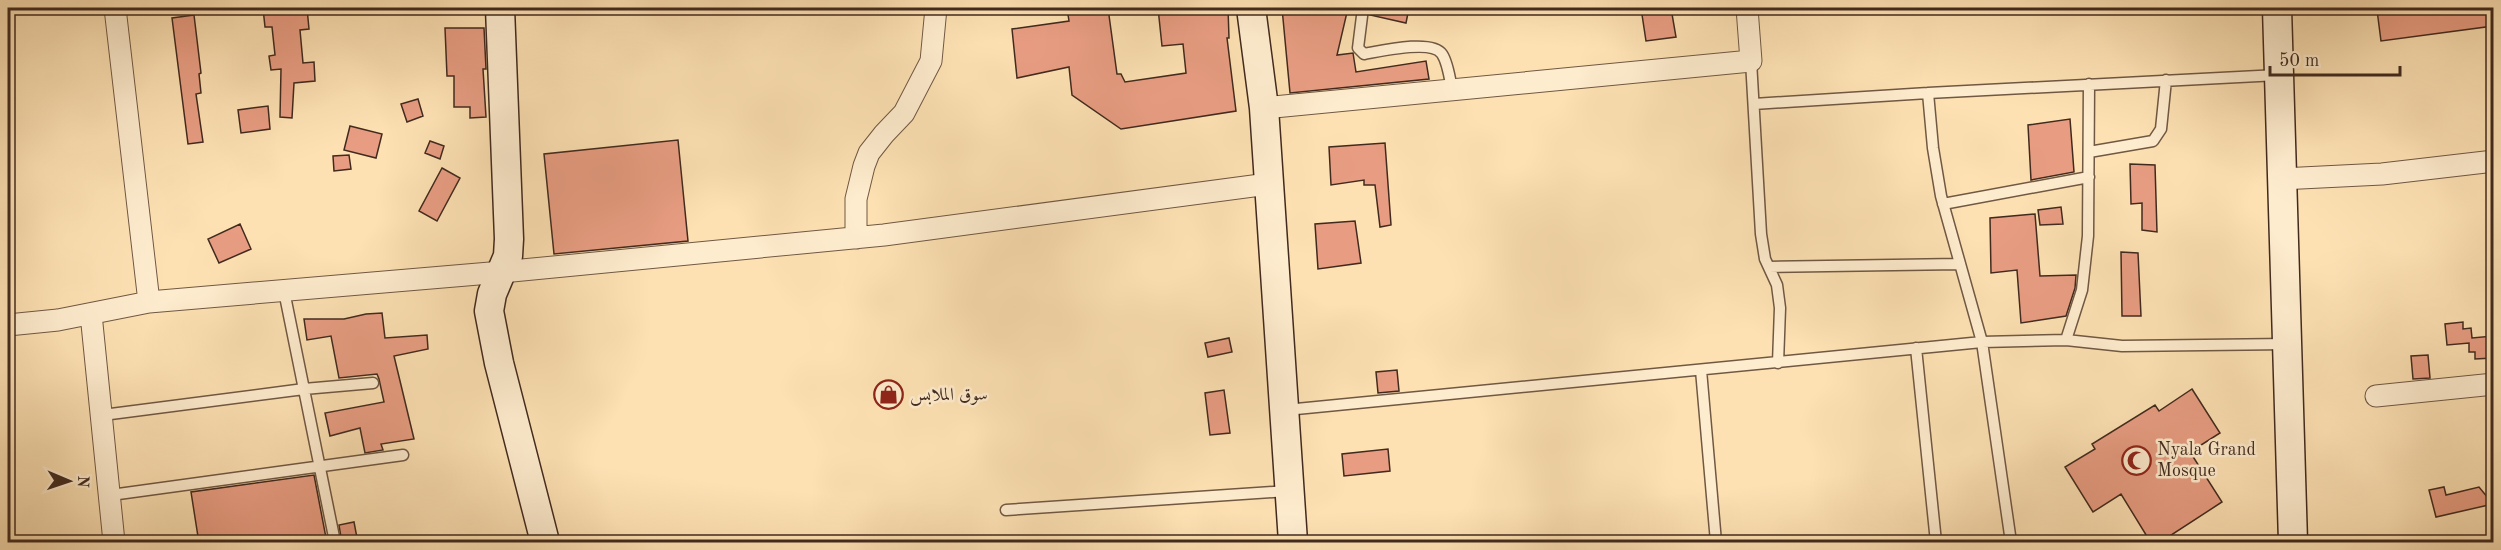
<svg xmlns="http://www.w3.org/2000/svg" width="2501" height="550" font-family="'Old Standard TT',Amiri,serif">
<rect width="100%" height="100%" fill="#fde1b3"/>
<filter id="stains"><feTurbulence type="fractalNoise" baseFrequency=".00333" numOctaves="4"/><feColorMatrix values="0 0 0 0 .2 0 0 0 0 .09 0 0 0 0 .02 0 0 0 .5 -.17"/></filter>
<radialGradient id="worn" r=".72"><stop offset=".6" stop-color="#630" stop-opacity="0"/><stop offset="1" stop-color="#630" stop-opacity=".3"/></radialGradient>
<path fill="#e89d82" stroke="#412a1e" stroke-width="1.5" d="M263 8H307L309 29 300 30 303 63 314 62 315 81 294 83 292 118 280 117 281 69 271 70 269 56 275 55 272 27H265Z
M1067 8H1108L1117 74H1121L1125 82 1186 73 1183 44 1162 46 1158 8H1228L1229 38H1227L1236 111 1121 129 1072 95 1069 67 1017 78 1012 29 1069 21Z
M1282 8H1348L1337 55 1353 53 1356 72 1426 61 1429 79 1290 93Z
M1370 8H1409L1406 23 1370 15Z
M1641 8H1671L1676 37 1646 41Z
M2394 8H2493V26L2381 41 2377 10Z
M194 15 201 73 199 74 201 93 196 94 203 142 188 144 172 18Z
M445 28H484L486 69H483L486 117 470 118V107H454V76H447Z
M418 99 423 116 407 122 401 104Z
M268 106 270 129 241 133 238 110Z
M2070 119 2074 172 2031 180 2028 125Z
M350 126 382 134 376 158 344 150Z
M678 140 688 241 554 254 544 154Z
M430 141 444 146 440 159 425 153Z
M1385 143 1391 225 1380 227 1375 185H1364V180L1331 185 1329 147Z
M349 155 351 169 334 171 333 156Z
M2130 164 2155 165 2157 232 2142 230V203L2131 204Z
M442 168 460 178 437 221 419 211Z
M2061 207 2063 224 2040 225 2038 210Z
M2035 214 2040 276 2076 275 2075 288 2066 316 2021 323 2017 270 1991 273 1990 218Z
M1355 221 1361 263 1318 269 1315 224Z
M240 224 251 249 219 263 208 239Z
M2121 252 2138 253 2141 316H2122Z
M382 313 385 338 427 335 428 349 394 356 414 439 381 444 383 450 365 453 360 428 330 436 325 413 384 402 379 379 377 374 339 378 331 336 307 340 304 319H344L366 314Z
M2463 322V329L2471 328 2472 338 2493 336V358L2475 359V352H2469V343L2447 345 2445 324Z
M1229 338 1232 352 1208 357 1205 343Z
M2428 355 2430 378 2413 379 2411 356Z
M1397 370 1399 391 1378 393 1376 372Z
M2192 389 2220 433 2190 452 2222 502 2159 543H2151L2121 494 2093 512 2065 467 2095 449 2092 444 2155 405 2159 411Z
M1224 390 1230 433 1210 435 1205 393Z
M1388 449 1390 471 1344 476 1342 454Z
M314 475 327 543H199L191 492Z
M2444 487 2446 495 2479 487 2493 504 2436 517 2429 490Z
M354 522 358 543H342L339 525Z"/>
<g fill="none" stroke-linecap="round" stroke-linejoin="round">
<defs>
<path id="lane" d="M1363 8 1358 48 1364 54C1381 51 1432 39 1442 54 1448 63 1450 79 1452 90
M1751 61 1761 234 1765 259 1777 285 1780 308 1778 363
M1928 93 1933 148 1941 196 1982 342 2011 542
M1754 104 1928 93 2278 75
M2089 152 2153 141 2161 129 2166 80
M1943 204 2089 177
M1769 267 1959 264
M284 291 335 542
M2066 340 2082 290 2088 236 2089 84
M1916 348 1936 542
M1701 370 1716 542
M1286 410 1982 342 2066 340 2122 346 2287 344
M103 415 304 389 373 383
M111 495 403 455
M1006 510 1287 491"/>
<path id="street" d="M115 8 149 302
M1264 108 1751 61 1747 8
M2282 179 2382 174 2494 161
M856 238V199L864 166 869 153 884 134 904 113 931 61 936 8
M91 314 114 542
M8 325 58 320 149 302 502 272 884 235 1268 184
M2376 396 2494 384"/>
<path id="secondary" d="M500 8 509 239 508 256 492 294 489 311 499 363 545 542
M1251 8 1264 108 1293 542
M2277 8 2293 542"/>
</defs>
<use href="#lane" stroke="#705843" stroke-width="13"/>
<use href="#street" stroke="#705843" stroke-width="23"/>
<use href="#secondary" stroke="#412a1e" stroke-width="31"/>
<use href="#lane" stroke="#feecce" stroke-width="10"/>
<use href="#street" stroke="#feecce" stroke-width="21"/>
<use href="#secondary" stroke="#feecce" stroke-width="28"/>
</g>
<defs>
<symbol id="shop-ring" viewBox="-11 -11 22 22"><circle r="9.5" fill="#feecce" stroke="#8f2418" stroke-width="1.5"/><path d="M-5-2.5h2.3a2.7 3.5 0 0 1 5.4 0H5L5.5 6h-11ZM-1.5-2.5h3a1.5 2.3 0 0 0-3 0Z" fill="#8f2418"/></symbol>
<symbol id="mosque-ring" viewBox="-11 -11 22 22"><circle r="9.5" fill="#feecce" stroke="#8f2418" stroke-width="1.5"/><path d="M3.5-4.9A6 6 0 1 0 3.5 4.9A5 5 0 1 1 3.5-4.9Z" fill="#8f2418"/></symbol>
</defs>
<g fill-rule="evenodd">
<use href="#shop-ring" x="872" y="378" width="33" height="33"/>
<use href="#mosque-ring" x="2120" y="444" width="33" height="33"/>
</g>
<g text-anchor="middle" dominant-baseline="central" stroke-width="5" stroke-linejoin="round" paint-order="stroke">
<g font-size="18" fill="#412a1e" stroke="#feecce" text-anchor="start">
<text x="910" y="395">سوق الملابس</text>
<text x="2157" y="450">Nyala Grand<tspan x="2157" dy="21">Mosque</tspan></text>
</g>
</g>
<rect width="2501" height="550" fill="none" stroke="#fde1b3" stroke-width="30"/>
<rect x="9" y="9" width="2483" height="532" fill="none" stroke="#412a1e" stroke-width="3"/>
<rect x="15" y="15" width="2471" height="520" fill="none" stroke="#412a1e" stroke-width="1.5"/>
<g transform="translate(69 481) rotate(92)" stroke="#feecce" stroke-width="4.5" paint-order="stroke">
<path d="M0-4.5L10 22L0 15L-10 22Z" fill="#412a1e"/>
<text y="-9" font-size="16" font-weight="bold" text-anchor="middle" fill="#412a1e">N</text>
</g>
<path d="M2270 66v9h130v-9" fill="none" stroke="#412a1e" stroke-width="3"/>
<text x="2279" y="66" font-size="18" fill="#412a1e" stroke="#feecce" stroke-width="4.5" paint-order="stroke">50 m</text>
<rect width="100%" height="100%" filter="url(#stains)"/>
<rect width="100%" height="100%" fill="url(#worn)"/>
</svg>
